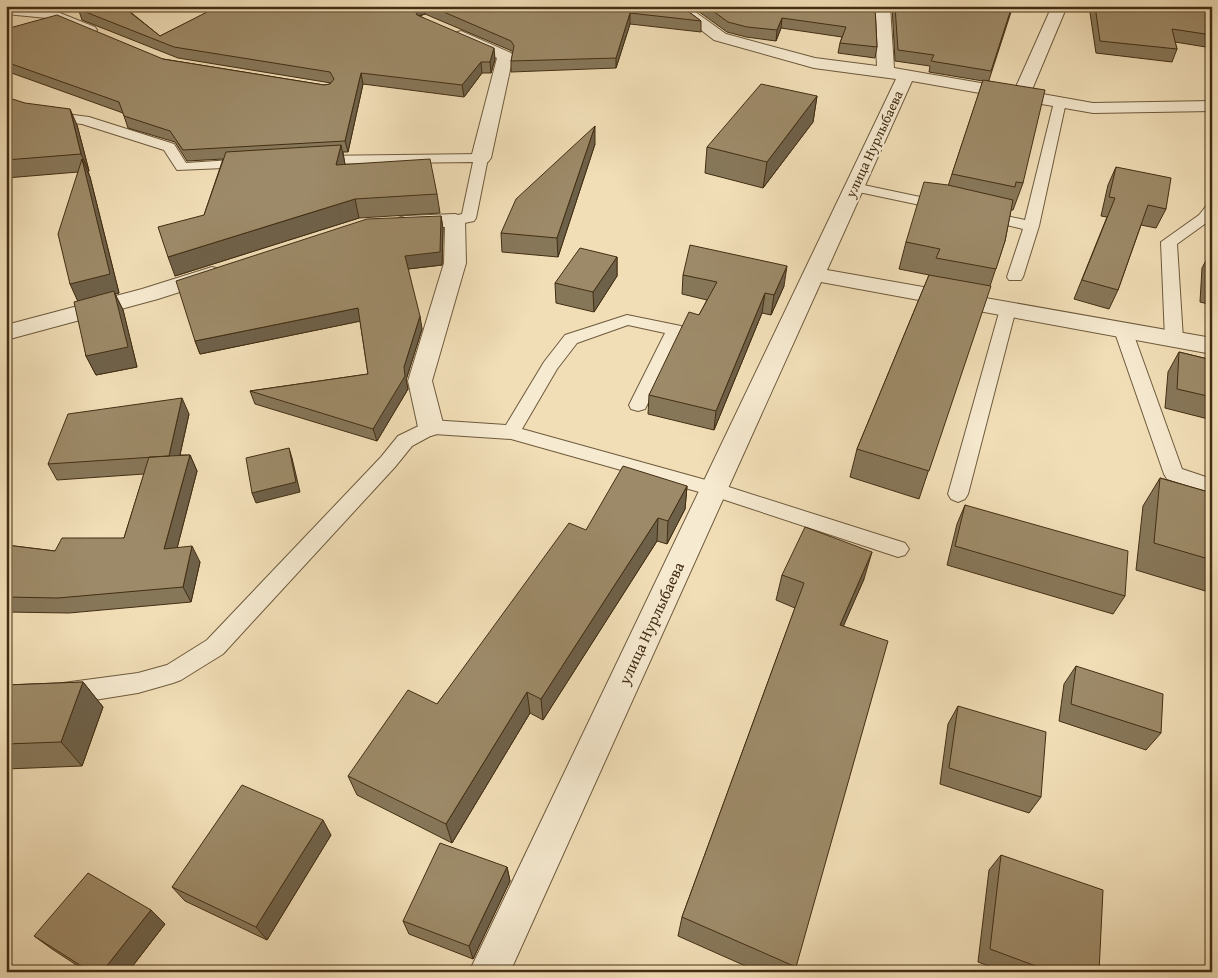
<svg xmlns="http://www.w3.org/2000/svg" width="1218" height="978" font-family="'Gentium Book Plus',serif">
<rect width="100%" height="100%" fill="#f1deb7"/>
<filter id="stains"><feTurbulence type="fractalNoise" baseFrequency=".004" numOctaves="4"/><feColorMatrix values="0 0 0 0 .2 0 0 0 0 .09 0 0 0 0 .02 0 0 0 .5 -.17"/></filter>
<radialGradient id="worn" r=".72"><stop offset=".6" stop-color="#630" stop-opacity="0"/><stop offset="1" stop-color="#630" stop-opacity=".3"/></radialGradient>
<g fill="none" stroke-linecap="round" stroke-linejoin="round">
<defs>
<path id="service" d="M1060 98 1066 102 1039 226 1023 277 1021 280H1009L1007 277 1023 229 977 218 975 215 977 212 982 211 1025 220 1054 102Z
M6 100 35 110 89 117 174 144 186 163 247 159 254 163 247 167 177 170 164 150 82 124 33 118 6 109Z
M481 154 488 158 476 218 474 221 455 225 450 223 447 220 450 217 462 214 473 162 316 164 309 160 316 156Z
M854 183 944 202 949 203 951 206 949 209 944 210 849 190 847 187 849 184Z
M1212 204V218L1209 221 1177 244 1183 339 1180 343 1174 345 1168 343 1165 339 1161 242 1199 215 1207 205Z
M1008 304 1014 305 1016 309 968 494 965 499 958 502 951 499 948 494 1000 309 1002 305Z
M627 315 681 326 684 330 645 409 638 411 631 409 629 405 665 333 628 325 577 343 557 369 522 429 713 482 905 543 909 549 905 555 898 557 710 495 511 439 434 434 412 446 395 467 223 654 181 680 173 683 138 693 63 705 55 701 51 694 55 687 63 683 138 673 167 665 207 640 381 457 398 436 431 420 506 425 544 362 565 335Z
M1123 325 1129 326 1132 330 1182 469 1212 479V494L1167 479 1164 474 1114 330 1117 326Z"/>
<path id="minor" d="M6 6 50 9 95 27 97 30 95 33 89 35 47 18 6 14Z
M670 6H687L726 34 815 58 877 66 874 6H890L894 68 1015 89 1052 6H1067L1031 92 1093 103 1212 101V111L1093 113 912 81 827 270 1212 338V354L821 282 510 972H469L896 79 814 68 714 40Z
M461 31 511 53 513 56 491 158 488 162 481 164 474 162 471 158 497 58 455 39 453 36 455 33Z
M455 214 462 216 465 220 466 263 432 381 444 427 440 433 431 436 422 433 418 427 408 381 444 263 445 227 405 228 398 226 395 222 398 218 405 216Z
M212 267 220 269 223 274 220 279 158 299 6 340V325L142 289Z"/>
</defs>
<use href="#service" stroke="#6e5a3c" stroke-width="2"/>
<use href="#minor" stroke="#6e5a3c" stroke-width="2"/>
<use href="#service" fill="#f6ead0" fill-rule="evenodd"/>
<use href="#minor" fill="#f6ead0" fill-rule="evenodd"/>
</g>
<path fill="#877759" stroke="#432e13" d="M76 6H123L160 36 208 12 206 6H681L701 21V32L630 24 616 68 511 72V61L513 53 512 51 425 14 420 16 495 59 491 73H482L464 97 363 84 348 152H343L345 165 437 194 440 213 359 218 175 276 204 215 223 159 187 161 175 142 128 128 123 113 6 71V29L163 59 324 85 330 84 331 83 178 58 82 20 79 11 77 9Z
M691 6H875L877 47 875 58 838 53 840 43 842 37 781 28 776 41 746 37 727 32Z
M892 6H1013L989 80 1023 183 1013 210H1011L1005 241 919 499 850 477 857 449 929 275 899 269 906 242 948 186 983 81 929 72 930 66 895 61Z
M1089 6H1212V48L1175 42 1177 49 1172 62 1096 53Z
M817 96 813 122 763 188 705 173 707 147Z
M6 97 77 125 89 171H88L90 177 119 293 115 294 123 310 137 367 96 375 86 356 78 300V172L6 178Z
M595 144 558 257 502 252 501 233Z
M1116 167 1166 209 1156 228 1141 225 1118 290 1109 309 1074 299 1107 217 1101 216 1108 185Z
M441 216 443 229 442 265 408 269 422 329 406 380 408 389 377 441 255 404 250 391 368 374 360 321 200 354 195 341Z
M1210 253 1212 254V305L1200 302 1202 268Z
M617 257V276L594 312 556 303 555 283Z
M683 275 784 286 771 315 762 313 714 430 648 414 649 395 699 315 707 300 682 294Z
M1179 352 1212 360V420L1165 408 1168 372Z
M189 414 180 455H190L197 471 177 548 200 562 191 602 69 613 6 612V545L55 551 124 538 144 474 57 480 48 464Z
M1160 478 1212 493V593L1136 570 1143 506Z
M687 486 685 509 667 544 657 541 543 720 530 713 452 843 357 795 348 776 437 704 586 530Z
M965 505 1125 596 1113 614 947 565 957 524Z
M782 575 864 579 843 626 796 967 793 972H759L678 936 682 917 795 608 776 600Z
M1076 666 1161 733 1146 750 1059 721 1064 684Z
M83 682 103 707 82 766 6 769V685Z
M958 706 1041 797 1029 813 940 784 948 724Z
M331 835 267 940 185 901 172 887Z
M1001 855 1099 972H1004L978 962 989 870Z
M507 867 510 881 473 959 409 934 403 921Z
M151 910 165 924 128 972H87L52 949 34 936Z"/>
<path fill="#6e6149" stroke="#432e13" d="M418 6H424L425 14 419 16 416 20 415 10Z
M630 13V24L616 68V58Z
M782 18 781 28 776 41 777 30Z
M494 48 495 59 491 73 490 62Z
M481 62 482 73 464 97 462 85Z
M361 73 363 84 348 152 345 141Z
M817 96 813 122 763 188 767 162Z
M70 109 77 125 89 171 81 154Z
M595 126V144L558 257 557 238Z
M341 145 345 164 341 184 336 165Z
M82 159 90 177 119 293 115 294 123 310 137 367 96 375 86 356 79 304 70 284Z
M355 199 359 218 175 276 168 257Z
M441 216 443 229 442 265 408 269 405 256Z
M617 257V276L594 312 593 292Z
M787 266 784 286 771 315 774 295Z
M765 293 762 313 714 430 716 411Z
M358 308 361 321 200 354 195 341Z
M420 316 422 329 406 380 408 389 377 441 373 429 404 367Z
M182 398 189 414 176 472 169 456Z
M289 448 292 458 300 492 256 503 252 493Z
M190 455 197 471 173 564 164 549Z
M687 486 685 509 667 544 668 521Z
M658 518 657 541 543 720 541 699Z
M192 546 200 562 191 602 183 587Z
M872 552 864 579 833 650 840 625Z
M83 682 103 707 82 766 61 742Z
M527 692 530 713 452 843 446 824Z
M323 820 331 835 267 940 256 927Z
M507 867 510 881 473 959 469 946Z
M151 910 165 924 128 972H102Z"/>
<path fill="#9d8a68" stroke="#432e13" d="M81 6H122L160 36 209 11 207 6H418L415 10 417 15 494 48 490 62H481L462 85 361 73 345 141 183 150 170 131 124 116 119 102 6 62V29L57 15 163 59 324 85 330 84 334 79 330 72 174 47 78 9 83 8Z
M430 6H681L701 21 630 13 616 58 511 61 514 46 511 41Z
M706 6H875L877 47 840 43 846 27 782 18 777 30 747 27 728 22Z
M895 6H1012L991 71 931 61 934 55 898 50Z
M1095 6H1212V35L1172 29 1177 49 1100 41Z
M983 80 1045 90 1023 183 1016 182 1015 187 952 174Z
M761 84 817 96 767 162 707 147Z
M6 97 25 103 70 109 81 154 6 160Z
M595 126 557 238 501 233 516 199Z
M341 145 336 165 430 159 437 194 355 199 168 257 158 227 204 215 226 152Z
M82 159 110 274 70 284 58 234Z
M1116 167 1171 178 1166 209 1148 205 1118 290 1082 280 1115 198 1109 197Z
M924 182 948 185 1013 200 1005 241 996 269 936 258 940 249 906 242Z
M441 216 440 252 405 256 420 316 404 367 405 376 373 429 250 391 368 374 358 308 195 341 176 281 367 219Z
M690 245 787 266 774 295 765 293 716 411 649 395 689 312 699 315 717 282 683 275Z
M580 248 617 257 593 292 555 283Z
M1210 253 1212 254V289L1208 288Z
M929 275 991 286 929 471 857 449Z
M114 291 128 347 86 356 74 302Z
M1179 352 1212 360V397L1177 389Z
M182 398 169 456 48 464 68 414Z
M289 448 296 482 252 493 246 458Z
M190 455 164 549 192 546 183 587 58 598 6 597V545L55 551 62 538H124L149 457Z
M623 466 687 486 668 521 658 518 541 699 527 692 446 824 348 776 408 690 437 704 569 523 586 530Z
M1160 478 1212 493V560L1154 543Z
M965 505 1128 551 1125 596 955 546Z
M805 527 872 552 840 625 888 641 796 967 682 917 804 583 782 575Z
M1076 666 1163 694 1161 733 1071 704Z
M83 682 61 742 6 744V685Z
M958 706 1046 732 1041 797 949 768Z
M242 785 323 820 256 927 172 887Z
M440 843 507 867 469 946 403 921Z
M1001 855 1103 890 1099 972H1052L990 949Z
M88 873 151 910 102 972H91L34 936Z"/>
<g text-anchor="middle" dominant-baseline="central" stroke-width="4" stroke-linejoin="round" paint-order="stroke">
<g font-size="14" fill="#432e13" stroke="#f6ead0">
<text transform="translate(874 144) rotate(-65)">улица Нурлыбаева</text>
</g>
<g font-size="16" fill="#432e13" stroke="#f6ead0">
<text transform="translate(651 623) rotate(-65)">улица Нурлыбаева</text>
</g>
</g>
<rect width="1218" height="978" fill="none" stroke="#f1deb7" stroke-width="25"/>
<rect x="8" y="8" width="1203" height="963" fill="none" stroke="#432e13" stroke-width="2.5"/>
<rect x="12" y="12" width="1193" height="953" fill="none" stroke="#432e13"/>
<rect width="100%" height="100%" filter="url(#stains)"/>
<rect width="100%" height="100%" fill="url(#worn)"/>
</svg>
